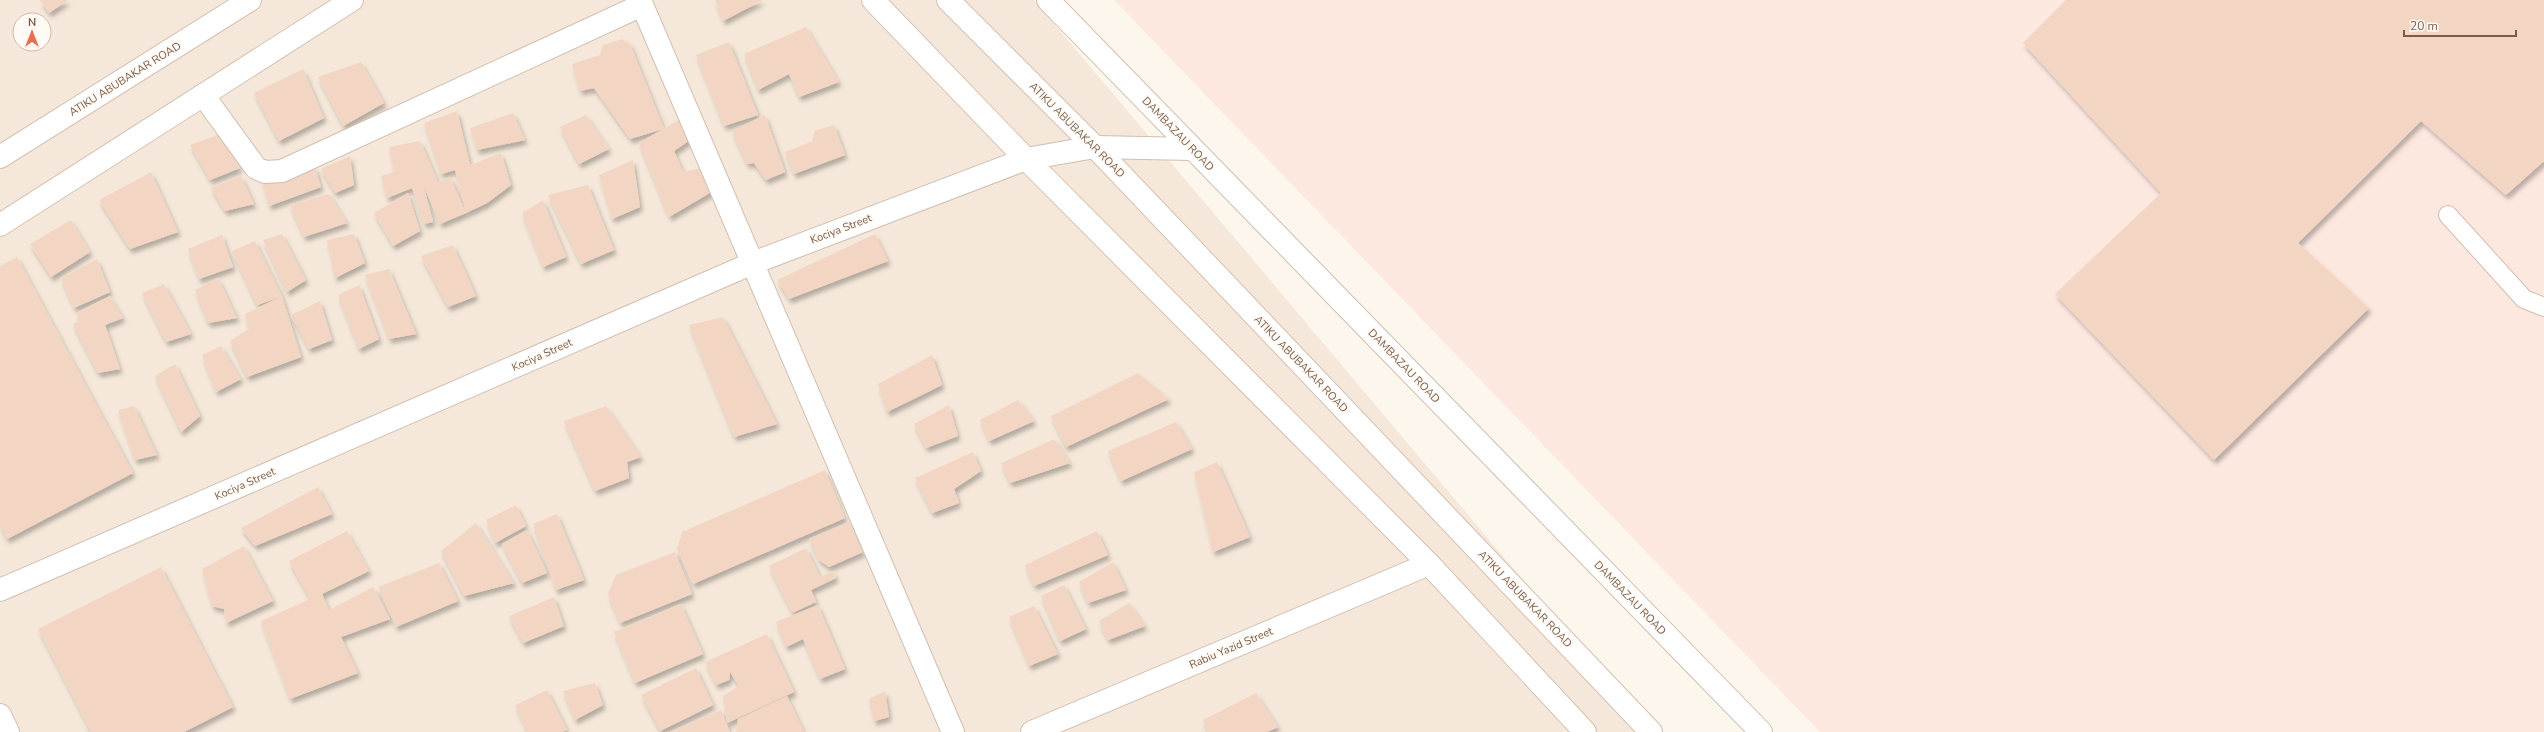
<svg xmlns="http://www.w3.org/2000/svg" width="2544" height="732" font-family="'Nunito Sans',sans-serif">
<defs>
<filter id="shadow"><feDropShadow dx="2.5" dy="4.5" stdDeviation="2" flood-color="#0004"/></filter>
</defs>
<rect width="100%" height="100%" fill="#fdf6ec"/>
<path fill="#f5e8da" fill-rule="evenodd" d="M0 0H1034L1651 732H0ZM20 20H44V44H20Z"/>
<path fill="#fde8e0" d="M1114 0H2544V732H1820Z"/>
<path fill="#f3d5c3" filter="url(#shadow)" d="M40 0H68L49 13Z
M715 0H763L723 21Z
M2066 0H2544V161L2506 195 2421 121 2298 243 2369 308 2214 460 2055 294 2161 193 2023 43Z
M806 27 839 82 799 97 789 74 758 90 744 54Z
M622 39 630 44 664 129 685 116 693 138 674 151 683 172 705 167 720 187 669 217 639 143 663 129 630 139 594 88 580 91 572 64 600 55 603 45Z
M729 42 758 115 724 126 696 55Z
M361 62 384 103 343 126 318 77Z
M303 69 324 118 279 141 254 93Z
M457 111 470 165 501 153 511 185 487 203 466 213 455 170 441 174 424 123Z
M513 113 525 140 477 150 470 128Z
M586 115 609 149 579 164 560 127Z
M765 115 785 172 766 180 754 163 747 164 732 131Z
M834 125 845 155 794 174 785 152 813 141 814 131Z
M220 134 240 168 210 180 190 145Z
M420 141 438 182 450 177 466 213 440 224 424 187 433 222 424 224 412 188 387 198 381 176 394 172 389 147Z
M350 156 354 185 335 193 321 169Z
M633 160 640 207 612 219 599 175Z
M315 167 321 187 269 206 262 179Z
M151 172 178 232 130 249 99 200Z
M241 176 254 204 225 211 211 188Z
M588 185 614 250 581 264 548 195Z
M408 193 420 231 393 246 374 213Z
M329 194 347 223 304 237 290 205Z
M543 200 566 257 543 267 522 213Z
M71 220 90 252 51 277 30 244Z
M282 234 306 280 287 292 263 240Z
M354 234 365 263 335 278 327 240Z
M875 234 888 261 789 299 777 280Z
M222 235 233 267 199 279 188 249Z
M255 241 282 296 301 357 247 377 230 341 249 329 245 314 280 297 257 305 232 251Z
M453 245 476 296 448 307 421 256Z
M17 257 133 473 7 539 0 526V266Z
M97 259 110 292 74 308 61 278Z
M389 269 416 334 389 339 365 275Z
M218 278 237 318 208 323 195 290Z
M164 284 191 334 166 342 142 293Z
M359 285 379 339 359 349 338 295Z
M110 296 123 318 105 325 120 369 98 373 73 324 80 321 76 313Z
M320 301 332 340 309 349 291 315Z
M723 317 777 424 734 437 689 325Z
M221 346 241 379 216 392 202 355Z
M932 355 942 385 887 412 878 384Z
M175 364 200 416 181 432 155 376Z
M1138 373 1169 399 1066 447 1051 416Z
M1018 400 1034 421 989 441 980 420Z
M949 405 958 436 926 448 914 424Z
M134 406 157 455 135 460 118 410Z
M606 406 641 457 627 462 629 478 595 491 564 421Z
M1176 422 1192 449 1121 481 1108 451Z
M1054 439 1070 463 1010 483 1001 463Z
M973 452 981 471 954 489 959 503 932 513 915 478Z
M1217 462 1250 537 1213 552 1194 472Z
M825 470 845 518 693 584 677 549 682 532Z
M318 487 332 514 255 546 241 528Z
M516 505 526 526 495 543 486 520Z
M557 514 584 580 556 590 533 524Z
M849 522 863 552 829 567 819 560 809 539Z
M476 523 514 583 464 596 441 551Z
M527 530 547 573 522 583 502 544Z
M347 531 369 571 322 594 329 610 373 587 390 619 341 637 358 673 290 699 261 621 310 599 289 561Z
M1097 531 1108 555 1034 586 1025 565Z
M244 546 273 601 226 623 224 609 212 606 202 569Z
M806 548 820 577 833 571 836 578 811 590 816 602 792 613 769 566Z
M675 552 692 594 620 623 608 594 616 575Z
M1113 562 1126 590 1088 603 1079 582Z
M439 563 458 601 396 627 378 587Z
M161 567 233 707 184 732H91L38 629Z
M1064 585 1086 629 1060 641 1041 596Z
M554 597 564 626 523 643 509 616Z
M1129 603 1145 626 1108 640 1099 621Z
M681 604 703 654 635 683 614 632Z
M818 605 845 669 820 679 803 639 786 647 776 622Z
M1034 606 1058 654 1029 666 1009 617Z
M767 634 794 692 727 723 723 696 739 686 730 672 729 680 716 685 705 662Z
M696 668 713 705 660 731 641 695Z
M595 683 603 705 575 720 563 691Z
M547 690 567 730 562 732H528L515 705Z
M885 691 889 717 874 721 869 699Z
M1256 693 1278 727 1267 732H1208L1203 720Z
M787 696 804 732H736L738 719Z
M721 710 730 732H670Z"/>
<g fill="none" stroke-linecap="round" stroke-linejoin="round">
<defs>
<path id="lane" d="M2448 215 2524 299 2544 307"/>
<path id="street" d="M640 0 953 732
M1048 0 1761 732
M203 95 256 168 265 172 282 171 642 5
M0 590 753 263 1026 159 1095 147 1192 149
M0 715 8 732
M1032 732 1429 564"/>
<path id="secondary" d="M873 0 1026 159 1429 564 1585 732
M948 0 1095 147 1651 732
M0 157 250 0
M0 225 352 0"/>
</defs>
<use href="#lane" stroke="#d1beb0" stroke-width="20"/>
<use href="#street" stroke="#d1beb0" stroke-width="24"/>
<use href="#secondary" stroke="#d6c0b0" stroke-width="24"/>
<use href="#lane" stroke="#fff" stroke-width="18"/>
<use href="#street" stroke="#fff" stroke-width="22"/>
<use href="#secondary" stroke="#fff" stroke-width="22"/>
</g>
<g text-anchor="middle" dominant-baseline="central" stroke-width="3" stroke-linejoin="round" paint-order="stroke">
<g font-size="11" fill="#7a5c4d" stroke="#fffaf3">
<text transform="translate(125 79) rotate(-32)">ATIKU ABUBAKAR ROAD</text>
<text transform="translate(1077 130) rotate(45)">ATIKU ABUBAKAR ROAD</text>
<text transform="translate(1178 134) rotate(46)">DAMBAZAU ROAD</text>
<text transform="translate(841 229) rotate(-21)">Kociya Street</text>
<text transform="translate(542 355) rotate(-24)">Kociya Street</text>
<text transform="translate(1301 364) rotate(46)">ATIKU ABUBAKAR ROAD</text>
<text transform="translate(1404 366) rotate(46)">DAMBAZAU ROAD</text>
<text transform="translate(245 484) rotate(-24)">Kociya Street</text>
<text transform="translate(1630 598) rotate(46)">DAMBAZAU ROAD</text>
<text transform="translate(1525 599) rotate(46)">ATIKU ABUBAKAR ROAD</text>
<text transform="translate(1231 648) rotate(-23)">Rabiu Yazid Street</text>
</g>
</g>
<g transform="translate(32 32)"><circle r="19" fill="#fffaf3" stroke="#cabbb1"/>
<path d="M0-3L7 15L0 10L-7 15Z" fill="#e76f51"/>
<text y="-6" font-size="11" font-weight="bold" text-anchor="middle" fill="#7a5c4d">N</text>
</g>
<path d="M2404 30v6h112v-6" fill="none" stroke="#7a5c4d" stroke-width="2"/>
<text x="2410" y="30" font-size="12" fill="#7a5c4d" stroke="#fffaf3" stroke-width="3" paint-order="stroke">20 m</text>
</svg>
